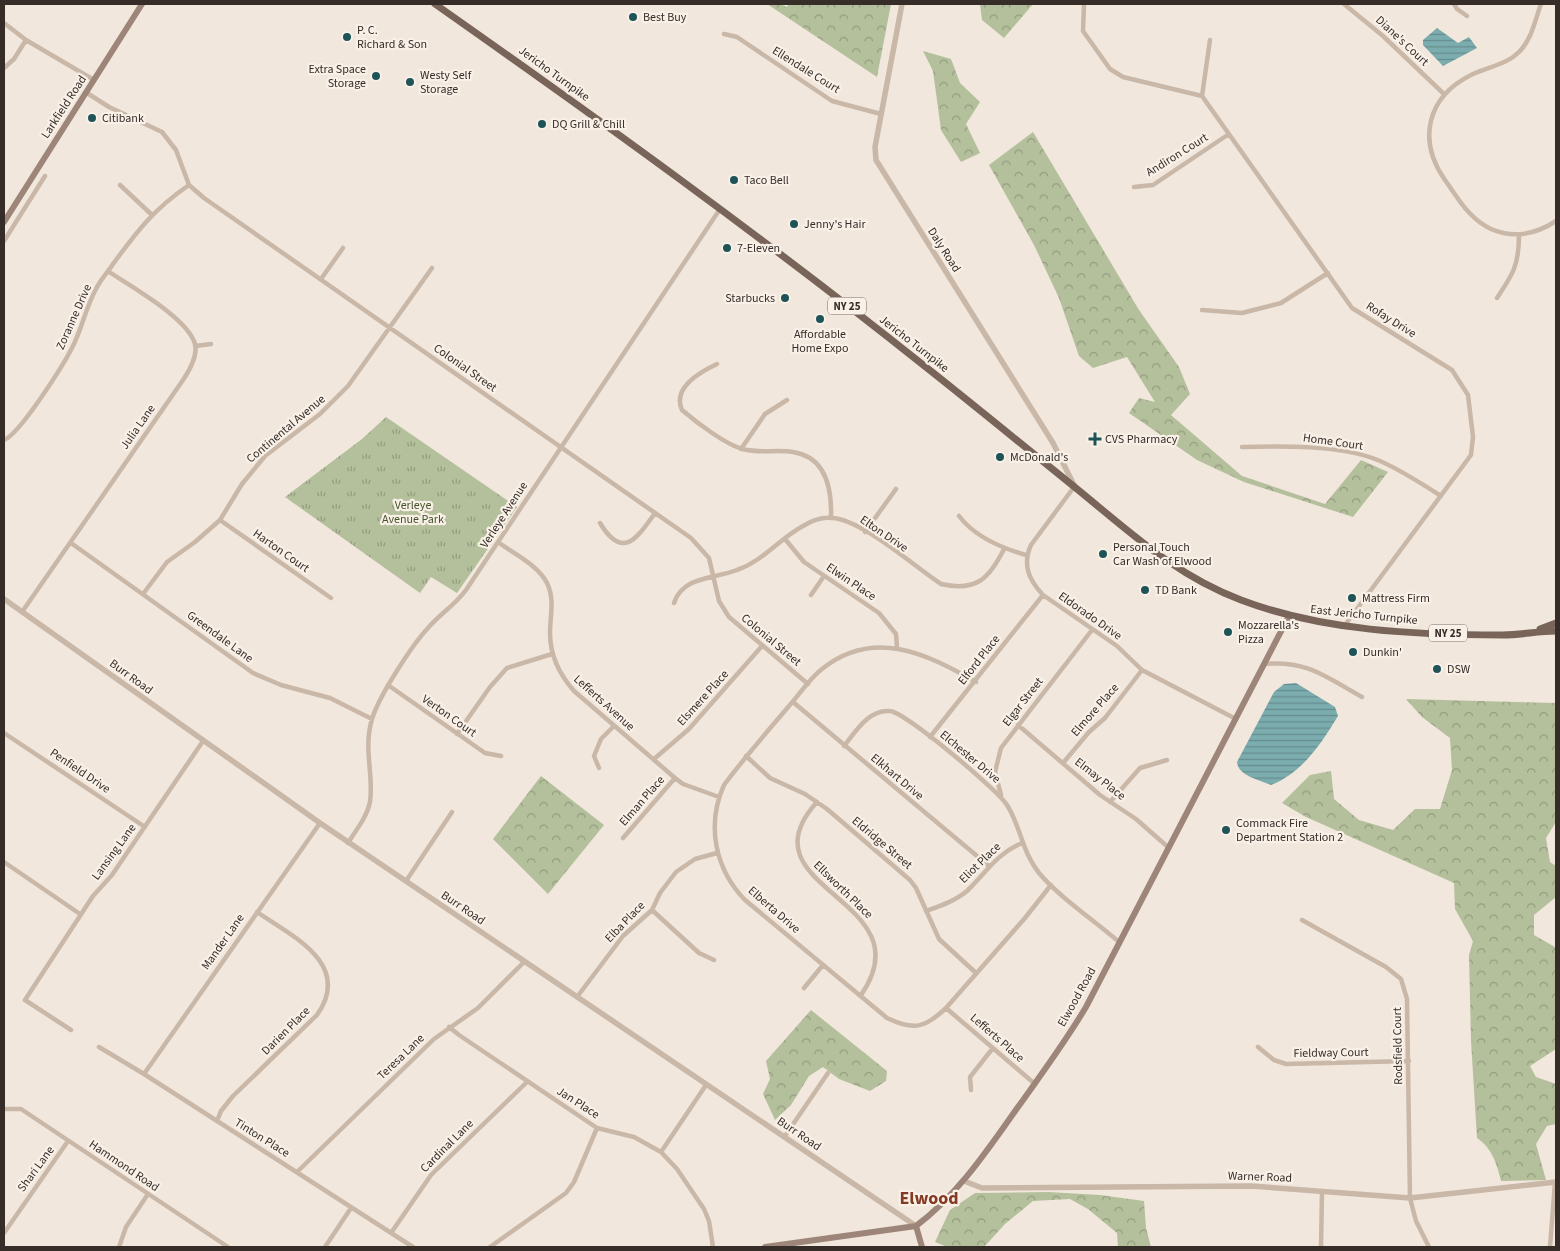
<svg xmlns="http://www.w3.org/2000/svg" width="1560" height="1251" font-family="'Source Sans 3',sans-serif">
<defs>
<pattern id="forest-crowns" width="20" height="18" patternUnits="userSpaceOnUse" patternTransform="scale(1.25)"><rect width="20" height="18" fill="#b4c09c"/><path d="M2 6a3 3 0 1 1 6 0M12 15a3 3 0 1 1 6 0" fill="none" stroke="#939c7f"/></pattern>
<pattern id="park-tufts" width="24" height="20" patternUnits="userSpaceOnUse" patternTransform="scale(1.25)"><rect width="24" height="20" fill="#b4c09c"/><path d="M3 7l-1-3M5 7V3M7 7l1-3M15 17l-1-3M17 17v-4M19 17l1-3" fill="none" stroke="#939c7f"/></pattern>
<pattern id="water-rules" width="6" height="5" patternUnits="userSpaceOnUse" patternTransform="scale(1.25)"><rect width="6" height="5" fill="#7bacae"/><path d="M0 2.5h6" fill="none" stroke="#668c8e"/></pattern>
</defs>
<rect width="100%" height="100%" fill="#f1e7dc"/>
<path fill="url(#forest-crowns)" d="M767 4H781L786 7 790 4H891L877 77Z
M980 4H1033L1004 38 982 20Z
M923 51 951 59 960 83 980 102 966 124 980 153 961 162 941 130 933 71Z
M1033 132 1139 310 1179 367 1190 394 1171 415 1242 476 1325 504 1361 460 1388 472 1353 517 1244 482 1197 460 1129 413 1139 398 1155 402 1127 357 1093 368 1079 356 1059 298 1034 245 989 165Z
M1406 699 1556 703V822L1546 838 1550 862 1556 866V897L1534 915V935L1555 947 1556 951V1049L1530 1066 1536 1077 1556 1084V1124L1547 1126 1536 1144 1546 1180 1501 1181C1497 1164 1492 1148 1477 1138L1471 1041 1469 955 1473 941 1455 909 1454 883 1306 817 1282 803 1310 775 1331 771 1334 799 1359 820 1393 830 1415 809H1440L1452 770 1450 738 1422 717Z
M541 776 604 825 548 894 493 839Z
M811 1010 887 1071 886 1081 870 1091 839 1079 823 1067 809 1076 791 1105 775 1120 763 1094 770 1079 766 1061Z
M1048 1192 1100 1195 1144 1201 1146 1228 1151 1247H1118L1117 1233 1088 1209 1070 1199 1033 1201 1005 1224 984 1247H947L935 1242 950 1210 975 1193Z"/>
<path fill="url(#park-tufts)" d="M386 417 517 507 457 593 431 577 420 593 285 497 362 439Z"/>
<path fill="url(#water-rules)" d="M1437 28 1458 43 1469 37 1477 48 1443 66 1423 45V40Z
M1296 683 1335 707 1338 716C1321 744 1302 773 1271 785 1260 780 1238 776 1237 762L1274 692 1284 684Z"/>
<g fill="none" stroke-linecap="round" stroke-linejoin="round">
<path stroke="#c9b7a8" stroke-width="4.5" d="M1084 4 1083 31 1110 69 1123 77 1202 96 1352 308 1452 370 1468 395 1473 437 1471 455 1345 625
M1344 4 1383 36 1444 94
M1454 4 1457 9 1467 16
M1541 4C1535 20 1532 39 1519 52 1506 65 1487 67 1471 75 1427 97 1417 140 1445 180 1458 198 1469 219 1491 229 1514 239 1536 234 1556 221
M4 23 26 40 94 80
M724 34 737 37 832 101 881 114
M4 68 14 59 26 40
M87 93 109 107 162 132 176 150 189 185 204 198 691 538 709 558 719 601 729 617 808 684
M1202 96 1210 40
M120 185 151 214
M1134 187 1153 185 1229 134
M4 241 45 176
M321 279 343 248
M1497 298C1513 274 1519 265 1519 235
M1202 310 1242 313 1281 303 1328 273
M195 346 211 344
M717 364C700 372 672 388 682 410 696 422 726 445 743 449 760 454 776 449 793 452 826 457 832 489 831 518
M4 440C20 434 64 364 73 346 82 328 86 307 96 289 100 280 108 272 113 264 138 230 154 209 189 185
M1242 447C1282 446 1338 445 1375 459 1394 466 1424 485 1441 496
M741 449 765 414 787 400
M1074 487 1031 545C1022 565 1029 580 1043 595L1117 646 1142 670 1236 719
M959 516C975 537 1001 548 1026 555
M220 520 331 598
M600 523C623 561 637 538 655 513
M865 532 896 489
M785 539 804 562 879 613 896 634 897 647
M498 542C514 554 538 565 547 583 555 599 550 616 550 633 550 656 559 674 574 691L675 778 683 784 719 797
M71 543 253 673 281 685 330 698 372 719
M143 594 167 562 195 542 220 520 242 484 265 456 320 414 348 386 432 268
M811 595 824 576
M674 603C683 576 714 579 737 570 763 561 779 539 803 526 811 521 822 517 832 518 861 519 915 567 941 584 976 592 989 579 1004 549
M22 612 183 380C189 371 198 356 195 344 188 318 131 287 108 271
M1264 664C1307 660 1326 677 1362 697
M976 682C926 653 873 628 822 669 809 679 800 694 789 706 767 732 744 758 724 785 706 825 715 869 745 900L887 1018C914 1031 925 1028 946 1008L1025 918 1051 885
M388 685 485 753 501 756
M793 702 989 866
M1018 725 1100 795 1136 819 1169 848
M4 733 145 827
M457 734 490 687 507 668 552 654
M930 737 1043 595
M844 746C856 731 869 709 890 711 905 712 998 790 1007 805 1021 827 1022 852 1039 873 1059 897 1095 921 1119 942
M746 756 770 778 805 794 827 809 910 880 916 888 939 939 976 973
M654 759 689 729 762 646
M1063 763 1089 732 1105 718 1142 670
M599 768 594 756 601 739 614 726
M1001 795 995 772 1001 748 1092 630
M817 802C738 889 928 899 861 995
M1110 802 1140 768 1167 760
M623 838 675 778
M348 843C356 830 367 817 370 802 374 775 363 749 372 719 379 696 412 645 428 628 440 614 455 605 466 590L720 209
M4 862 80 914
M406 881 452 812
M652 910 699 953 714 960
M926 911C940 906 955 901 967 891 986 873 996 854 1022 843
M1302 920 1386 967 1401 979 1407 999 1410 1198 1416 1221 1429 1247
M804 988 823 965
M577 997 623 936 652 910 660 893 676 872 695 859 717 853
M946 1008 1035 1084
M449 1027 459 1035 597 1128 634 1137 661 1152 677 1169 704 1209 709 1221 713 1247
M71 1030 25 1000 93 896 112 875 203 741
M99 1047 144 1074 413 1247
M1258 1047 1274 1060 1286 1064 1409 1061
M144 1074 320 823
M971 1090 970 1077 993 1048
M6 1109H21L228 1247
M217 1121 221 1111 233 1096 317 1015C353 964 292 936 257 912
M785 1136 828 1073
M661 1152 706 1085
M297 1172 434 1039 478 1008 524 962
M4 1233 68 1141
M391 1233 431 1175 527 1082
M119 1247 126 1227 148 1194
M325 1247 351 1208
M490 1247 566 1193 574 1182 597 1128
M1321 1247 1322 1192
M1550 1247 1555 1182"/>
<path stroke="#c9b7a8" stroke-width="5.5" d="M902 4 875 147 876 160 1053 443 1074 485
M4 599 320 823 916 1226
M964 1181 982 1188 1251 1186 1410 1198 1556 1182"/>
<path stroke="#9d8679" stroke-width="6" d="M4 222 142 4
M916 1226 922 1247
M765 1247 916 1226C956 1196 984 1155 1013 1114 1038 1079 1064 1044 1086 1007L1289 616"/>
<path stroke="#786459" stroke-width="7" d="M435 4C600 120 764 238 922 364 974 405 1025 447 1077 489 1130 532 1176 576 1241 600 1323 631 1416 635 1503 635 1521 635 1538 631 1556 631
M1540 629 1556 623"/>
</g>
<g fill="#1e5357" stroke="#f9f1e8" stroke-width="2">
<circle cx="633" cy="17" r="5"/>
<circle cx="347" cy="37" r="5"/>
<circle cx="376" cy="76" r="5"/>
<circle cx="410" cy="82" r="5"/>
<circle cx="92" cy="118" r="5"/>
<circle cx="542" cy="124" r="5"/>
<circle cx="734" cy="180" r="5"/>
<circle cx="794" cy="224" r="5"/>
<circle cx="727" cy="248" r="5"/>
<circle cx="785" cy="298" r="5"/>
<circle cx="820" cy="319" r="5"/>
<path d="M1092.5 431.5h5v5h5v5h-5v5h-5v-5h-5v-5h5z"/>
<circle cx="1000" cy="457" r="5"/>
<circle cx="1103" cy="554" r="5"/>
<circle cx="1145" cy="590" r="5"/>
<circle cx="1352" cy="598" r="5"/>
<circle cx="1228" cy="632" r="5"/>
<circle cx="1353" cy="652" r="5"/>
<circle cx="1437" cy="669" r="5"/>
<circle cx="1226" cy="830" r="5"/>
</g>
<g text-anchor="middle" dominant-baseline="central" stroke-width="4.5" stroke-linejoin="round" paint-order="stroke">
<g fill="#f9f1e8" stroke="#706862" stroke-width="1">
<rect x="828" y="297.5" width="38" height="17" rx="4"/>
<rect x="1429" y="624.5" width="38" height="17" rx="4"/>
</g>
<g font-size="11" font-weight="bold" fill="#362d28">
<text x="847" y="306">NY 25</text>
<text x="1448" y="633">NY 25</text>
</g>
<g font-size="12" fill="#362d28" stroke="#f9f1e8" text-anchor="start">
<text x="643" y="17">Best Buy</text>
<text x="357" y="30">P. C.<tspan x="357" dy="14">Richard &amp; Son</tspan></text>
<text x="366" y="69" text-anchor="end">Extra Space<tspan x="366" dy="14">Storage</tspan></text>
<text x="420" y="75">Westy Self<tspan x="420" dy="14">Storage</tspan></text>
<text x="102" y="118">Citibank</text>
<text x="552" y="124">DQ Grill &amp; Chill</text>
<text x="744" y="180">Taco Bell</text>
<text x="804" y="224">Jenny's Hair</text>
<text x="737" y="248">7-Eleven</text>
<text x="775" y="298" text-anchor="end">Starbucks</text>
<text x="820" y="334" text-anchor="middle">Affordable<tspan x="820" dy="14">Home Expo</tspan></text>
<text x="1105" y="439">CVS Pharmacy</text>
<text x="1010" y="457">McDonald's</text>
<text x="1113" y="547">Personal Touch<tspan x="1113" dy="14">Car Wash of Elwood</tspan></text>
<text x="1155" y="590">TD Bank</text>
<text x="1362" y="598">Mattress Firm</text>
<text x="1238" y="625">Mozzarella's<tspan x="1238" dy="14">Pizza</tspan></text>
<text x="1363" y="652">Dunkin'</text>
<text x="1447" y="669">DSW</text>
<text x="1236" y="823">Commack Fire<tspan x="1236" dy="14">Department Station 2</tspan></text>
</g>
<g font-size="12" fill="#362d28" stroke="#f9f1e8">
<text transform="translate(1402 41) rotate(43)">Diane's Court</text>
<text transform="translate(806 70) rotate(32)">Ellendale Court</text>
<text transform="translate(554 74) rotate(36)">Jericho Turnpike</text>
<text transform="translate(64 107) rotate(-57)">Larkfield Road</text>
<text transform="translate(1177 155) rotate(-32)">Andiron Court</text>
<text transform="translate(944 250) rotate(57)">Daly Road</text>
<text transform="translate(74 317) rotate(-66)">Zoranne Drive</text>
<text transform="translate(1391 320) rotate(32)">Rofay Drive</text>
<text transform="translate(914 344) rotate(38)">Jericho Turnpike</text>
<text transform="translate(465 368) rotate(35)">Colonial Street</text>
<text transform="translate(138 427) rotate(-55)">Julia Lane</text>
<text transform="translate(286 429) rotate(-40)">Continental Avenue</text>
<text transform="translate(1333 442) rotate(8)">Home Court</text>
<text transform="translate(504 515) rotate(-57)">Verleye Avenue</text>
<text transform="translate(884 534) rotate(34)">Elton Drive</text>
<text transform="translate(281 551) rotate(35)">Harton Court</text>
<text transform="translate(851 582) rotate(34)">Elwin Place</text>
<text transform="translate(1364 615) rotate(6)">East Jericho Turnpike</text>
<text transform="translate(1090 616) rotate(35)">Eldorado Drive</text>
<text transform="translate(220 637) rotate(36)">Greendale Lane</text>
<text transform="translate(771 640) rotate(40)">Colonial Street</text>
<text transform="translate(979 660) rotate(-52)">Elford Place</text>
<text transform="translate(131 677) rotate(36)">Burr Road</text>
<text transform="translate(703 698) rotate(-48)">Elsmere Place</text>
<text transform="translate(1023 702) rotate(-52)">Elgar Street</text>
<text transform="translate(604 703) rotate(42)">Lefferts Avenue</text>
<text transform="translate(1095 710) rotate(-49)">Elmore Place</text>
<text transform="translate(449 716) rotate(35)">Verton Court</text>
<text transform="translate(970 757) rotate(40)">Elchester Drive</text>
<text transform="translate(80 771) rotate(34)">Penfield Drive</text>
<text transform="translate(897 777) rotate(40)">Elkhart Drive</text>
<text transform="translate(1100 779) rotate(38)">Elmay Place</text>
<text transform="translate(642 801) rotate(-49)">Elman Place</text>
<text transform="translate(882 843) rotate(40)">Eldridge Street</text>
<text transform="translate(114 852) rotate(-54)">Lansing Lane</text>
<text transform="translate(980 863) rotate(-44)">Eliot Place</text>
<text transform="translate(843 890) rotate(44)">Ellsworth Place</text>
<text transform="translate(463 908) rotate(34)">Burr Road</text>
<text transform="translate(774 910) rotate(41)">Elberta Drive</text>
<text transform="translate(625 922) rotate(-46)">Elba Place</text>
<text transform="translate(223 942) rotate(-55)">Mander Lane</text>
<text transform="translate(1077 997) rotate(-61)">Elwood Road</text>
<text transform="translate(286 1031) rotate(-45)">Darien Place</text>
<text transform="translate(997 1038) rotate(41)">Lefferts Place</text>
<text transform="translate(1398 1046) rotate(-91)">Rodsfield Court</text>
<text transform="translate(1331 1053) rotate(-1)">Fieldway Court</text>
<text transform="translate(401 1057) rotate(-44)">Teresa Lane</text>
<text transform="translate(578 1103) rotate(33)">Jan Place</text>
<text transform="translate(799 1134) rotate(34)">Burr Road</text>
<text transform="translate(262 1138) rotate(32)">Tinton Place</text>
<text transform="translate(447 1146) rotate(-45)">Cardinal Lane</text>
<text transform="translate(124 1166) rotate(34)">Hammond Road</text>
<text transform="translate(36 1169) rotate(-54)">Shari Lane</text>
<text transform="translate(1260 1177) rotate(2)">Warner Road</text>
</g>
<g font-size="12" fill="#45542c" stroke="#f9f1e8">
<text x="413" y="505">Verleye<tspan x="413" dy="14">Avenue Park</tspan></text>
</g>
<g font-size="18" font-weight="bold" fill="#843a23" stroke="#f9f1e8">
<text x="929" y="1198">Elwood</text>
</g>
</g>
<rect width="1560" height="1251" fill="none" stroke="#362d28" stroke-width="10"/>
</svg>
